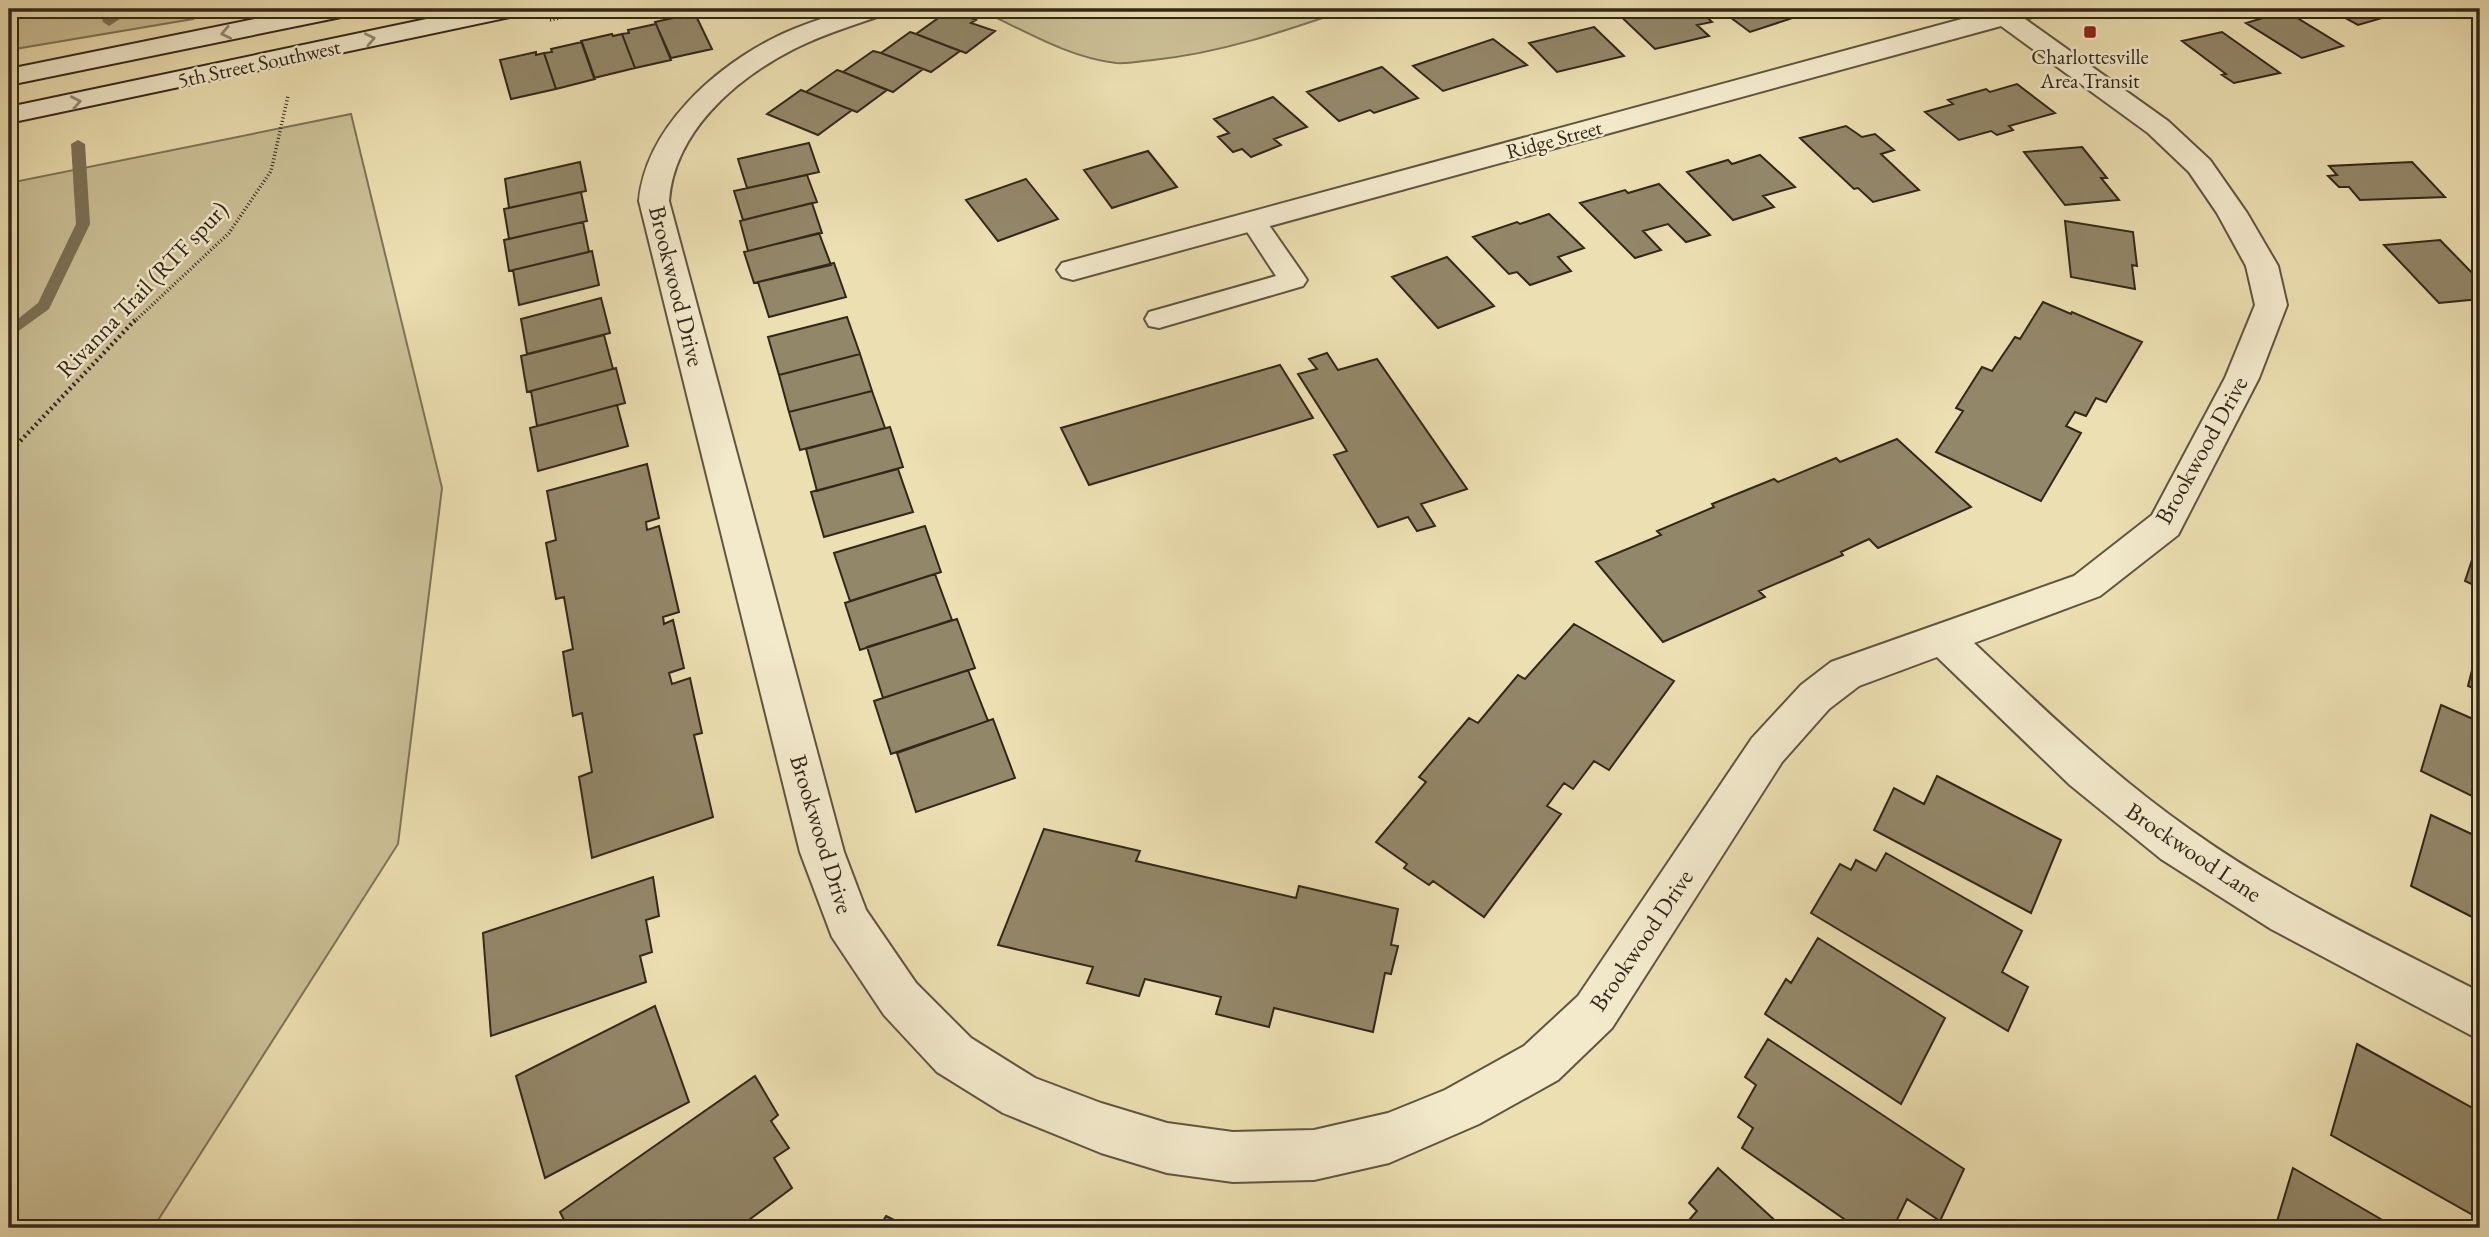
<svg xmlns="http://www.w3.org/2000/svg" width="2489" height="1237" font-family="'EB Garamond',serif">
<rect width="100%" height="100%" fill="#ecdfb1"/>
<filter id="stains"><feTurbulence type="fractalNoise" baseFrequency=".00286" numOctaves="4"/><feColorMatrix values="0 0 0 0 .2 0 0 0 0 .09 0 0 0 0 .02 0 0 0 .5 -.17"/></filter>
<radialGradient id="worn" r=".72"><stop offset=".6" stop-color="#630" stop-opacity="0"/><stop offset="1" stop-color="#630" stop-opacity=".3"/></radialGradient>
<path fill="#ccc097" stroke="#7f7458" stroke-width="2" d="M9 9H207L193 19 9 50Z
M978 9H1349C1285 31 1221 53 1153 60 1142 61 1128 64 1116 63 1066 57 1022 29 978 9Z
M351 114 442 488 398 844 153 1228H9V183Z"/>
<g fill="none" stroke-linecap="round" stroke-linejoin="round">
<path fill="#7c7056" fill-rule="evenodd" d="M100 9H112L113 14 121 9H135L109 26 103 22Z
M78 140 85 144 90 224 49 309 9 338V326L38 303 76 224 71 144Z"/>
</g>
<path fill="#938769" stroke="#32271a" stroke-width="2" d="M1613 9H1698L1712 22 1697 25 1709 36 1655 49Z
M1719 9H1820L1750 32Z
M1835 9H1857L1864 13 1848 18Z
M2329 9H2413L2358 25Z
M953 11 976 20 971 23 995 31 966 53 916 34 944 14Z
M2286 11 2343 46 2302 58 2246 23Z
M687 15 688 18 696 16 712 49 671 58 655 22Z
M656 24 671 60 635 68 622 34 629 33 628 30Z
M1594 27 1624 56 1557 72 1529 43Z
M910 32 916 34 960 51 931 72 881 53Z
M2222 32 2280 73 2234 83 2222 75 2226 74 2182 41Z
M612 34 613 36 622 34 635 68 594 78 581 41Z
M1493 39 1527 65 1443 91 1413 66Z
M582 42 595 79 556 89 544 53 552 52 551 49Z
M873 51 881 53 923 69 893 92 843 72Z
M536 52V55L544 53 556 89 511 99 500 60Z
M1382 67 1418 98 1374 113 1370 110 1339 121 1307 92Z
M837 70 843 72 887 90 857 112 806 92Z
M2017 84 2055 113 2009 126 2013 130 1997 135 1991 131 1959 140 1925 112 1953 104 1948 100 1986 89 1990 92Z
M801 90 806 92 852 110 818 135 767 114Z
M1273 97 1307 127 1274 139 1281 145 1251 157 1242 149 1233 152 1218 137 1229 133 1214 119Z
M1846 126 1862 137 1875 134 1894 150 1881 154 1919 190 1873 202 1858 188 1854 189 1800 138Z
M809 143 819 172 747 188 738 159Z
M2082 147 2107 178H2101L2119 200 2065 205 2024 152Z
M1148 151 1177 187 1112 208 1084 170Z
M1760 155 1795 187 1763 196 1774 207 1733 220 1687 172 1728 160 1732 164Z
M580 162 586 191 509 208 505 179Z
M2412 162 2445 197 2360 200 2349 187H2339L2328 176 2337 175 2329 166Z
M807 175 817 202 743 220 734 191Z
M1026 179 1058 219 998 241 966 200Z
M1659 184 1710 235 1686 242 1668 224 1643 231 1661 250 1635 258 1580 203 1625 190 1628 193Z
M581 192 587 221 509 239 504 209Z
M812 203 822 233 748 251 740 221Z
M1549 214 1584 248 1558 257 1571 271 1530 285 1517 272 1509 274 1473 237 1517 222 1520 224Z
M2065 221 2133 232 2137 266 2132 265 2135 289 2071 277Z
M583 222 589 252 509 271 504 240Z
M819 233 831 265 754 283 744 252Z
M2440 240 2480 281V299L2439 303 2384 245Z
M592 251 599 285 519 305 513 270Z
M1447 257 1494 306 1438 328 1392 277Z
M834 263 846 297 769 317 758 282Z
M601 298 610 333 527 354 521 319Z
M2043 302 2071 314 2072 312 2142 342 2106 402 2096 398 2086 416 2075 412 2066 426 2081 433 2041 501 1936 452 1963 411 1956 408 1982 367 1992 371 2015 337 2020 339Z
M847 317 860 354 779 375 768 337Z
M604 335 613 369 527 392 521 356Z
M1327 353 1338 370 1377 359 1467 489 1421 504 1435 526 1417 531 1408 517 1378 527 1334 455 1347 451 1298 374 1317 369 1309 359Z
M860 354 872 391 789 412 779 375Z
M1280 365 1313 418 1089 485 1061 428Z
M616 368 625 403 537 426 531 391Z
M872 391 885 428 800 450 789 412Z
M617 405 628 446 538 471 530 428Z
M890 427 903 467 817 491 806 449Z
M1897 439 1971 507 1878 548 1869 539 1841 552 1843 555 1759 591 1765 597 1663 642 1596 562 1661 535 1657 531 1714 507 1712 504 1774 479 1778 482 1836 458 1840 462Z
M647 464 659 518 646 522 647 530 659 526 679 612 663 617 664 624 673 620 684 668 669 673 672 684 690 678 702 733 694 735 713 817 592 858 579 777 592 772 582 713 573 716 563 652 573 649 564 597 556 599 546 543 556 540 547 491Z
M898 469 913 512 824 537 811 492Z
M925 526 941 572 850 601 834 553Z
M2480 536V588L2465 581Z
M935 574 952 620 860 650 845 603Z
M957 619 975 668 883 698 867 647Z
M1574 624 1674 681 1609 770 1594 761 1573 789 1564 783 1547 806 1561 814 1484 917 1433 881 1429 885 1404 868 1407 864 1376 842 1426 782 1419 777 1469 718 1478 723 1518 675 1525 679Z
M2480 639V691L2468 686Z
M968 670 988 721 891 754 874 701Z
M2441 705 2480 722V800L2421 771Z
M993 719 1015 778 916 812 897 753Z
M1937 776 2061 840 2031 913 1874 830 1894 788 1924 804Z
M2431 815 2480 838V921L2411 886Z
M1044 829 1140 851 1136 861 1296 898 1299 886 1398 909 1391 945 1398 946 1391 974 1385 973 1373 1032 1274 1008 1269 1027 1216 1014 1221 997 1145 979 1139 996 1087 983 1093 967 998 945Z
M1886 853 2022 931 2002 972 2028 987 2008 1031 1811 913 1840 864 1851 870 1856 860 1876 871Z
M653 877 659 916 646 920 652 952 640 956 646 982 491 1036 483 933Z
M1818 938 1945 1018 1901 1104 1765 1014 1786 979 1791 983Z
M655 1006 689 1102 545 1178 516 1076Z
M1768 1039 1964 1169 1940 1221 1907 1199 1893 1228H1857L1742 1148 1753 1128 1738 1117 1756 1085 1745 1077Z
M2357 1044 2480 1112V1219L2331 1135Z
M755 1076 778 1115 771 1121 789 1148 774 1158 792 1188 738 1228H568L560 1212Z
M1718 1168 1783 1228H1682L1697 1211 1689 1203Z
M2293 1168 2396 1228H2275Z
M886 1216 910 1228H879Z"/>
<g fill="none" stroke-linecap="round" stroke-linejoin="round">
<defs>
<path id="service" d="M1253 213 1262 215 1303 274 1307 280 1303 286 1159 328 1149 326 1145 319 1149 312 1276 276 1240 221 1244 215Z"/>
<path id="minor" d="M852 9H889L885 14C855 25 823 34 794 49 735 79 674 132 669 201L844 852 866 910 916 983 971 1038 1035 1078 1101 1103 1167 1123 1233 1132 1314 1130 1388 1113 1445 1090 1524 1046 1578 996 1752 738 1801 685 1831 662 2074 576 2152 515 2225 378 2255 305 2246 266 2217 213 2189 172 2148 133 2001 26 1073 280 1062 277 1057 270 1062 263 1995 10 2042 9 2039 15 2025 19 2168 121 2210 160 2247 213 2278 266 2287 305 2259 378 2178 535 2100 596 1974 643C2044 709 2113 776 2192 831 2282 895 2382 942 2480 992V1040L2271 929 2161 859 2070 785 1937 657 1859 686 1829 709 1782 762 1612 1028 1558 1080 1479 1124 1389 1163 1314 1180 1233 1182 1167 1173 1101 1153 1003 1113 937 1072 884 1015 832 937 800 852 639 201C646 128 714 68 776 37 800 25 827 17 852 9Z"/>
<path id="secondary" d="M304 9H354L350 14 341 17 9 85V69Z
M474 9H523L519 14 510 17 9 123V107Z"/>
</defs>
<use href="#service" stroke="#605540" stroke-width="4"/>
<use href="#minor" stroke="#605540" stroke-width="4"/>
<use href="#secondary" stroke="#32271a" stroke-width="4"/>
<path stroke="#32271a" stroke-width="3.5" stroke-dasharray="1 2.5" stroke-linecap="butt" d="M550 20 598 9
M134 322 229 233 271 171 288 96"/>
<path stroke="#32271a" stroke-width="4.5" stroke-dasharray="2 3.5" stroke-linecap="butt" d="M9 453 135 320"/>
<use href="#service" fill="#f3eacc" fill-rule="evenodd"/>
<use href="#minor" fill="#f3eacc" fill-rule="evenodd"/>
<use href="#secondary" fill="#f3eacc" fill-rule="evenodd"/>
</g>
<defs><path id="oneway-chevron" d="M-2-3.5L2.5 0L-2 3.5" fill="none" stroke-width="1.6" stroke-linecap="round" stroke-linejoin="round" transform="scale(1.75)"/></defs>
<g stroke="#928873">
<use href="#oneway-chevron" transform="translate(226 33) rotate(168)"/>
<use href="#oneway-chevron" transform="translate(370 39) rotate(-12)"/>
<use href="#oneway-chevron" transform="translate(76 102) rotate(-11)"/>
</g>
<rect fill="#8f2418" stroke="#f3eacc" stroke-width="2.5" x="2083" y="25" width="14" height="14" rx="3.5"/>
<g text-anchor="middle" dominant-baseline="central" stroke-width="5" stroke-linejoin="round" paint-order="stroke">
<g font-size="21" fill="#32271a" stroke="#f3eacc">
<text x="2090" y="56">Charlottesville<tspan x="2090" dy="24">Area Transit</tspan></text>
</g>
<g font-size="21" fill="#32271a" stroke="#f3eacc">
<text transform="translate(259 63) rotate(-12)">5th Street Southwest</text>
<text transform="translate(1554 139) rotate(-15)">Ridge Street</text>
</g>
<g font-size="24" fill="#32271a" stroke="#f3eacc">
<text transform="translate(677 286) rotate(76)">Brookwood Drive</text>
<text transform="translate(142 289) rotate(-46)">Rivanna Trail (RTF spur)</text>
<text transform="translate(2201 450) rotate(-61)">Brookwood Drive</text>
<text transform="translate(822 834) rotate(73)">Brookwood Drive</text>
<text transform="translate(2194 852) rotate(34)">Brockwood Lane</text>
<text transform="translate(1641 940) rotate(-56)">Brookwood Drive</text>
</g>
</g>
<rect width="2489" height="1237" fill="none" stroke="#ecdfb1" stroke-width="35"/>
<rect x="10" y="10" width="2468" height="1216" fill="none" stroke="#32271a" stroke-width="3.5"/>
<rect x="18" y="18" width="2454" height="1202" fill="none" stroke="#32271a" stroke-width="2"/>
<rect width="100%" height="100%" filter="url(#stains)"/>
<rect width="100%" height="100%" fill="url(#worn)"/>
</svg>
